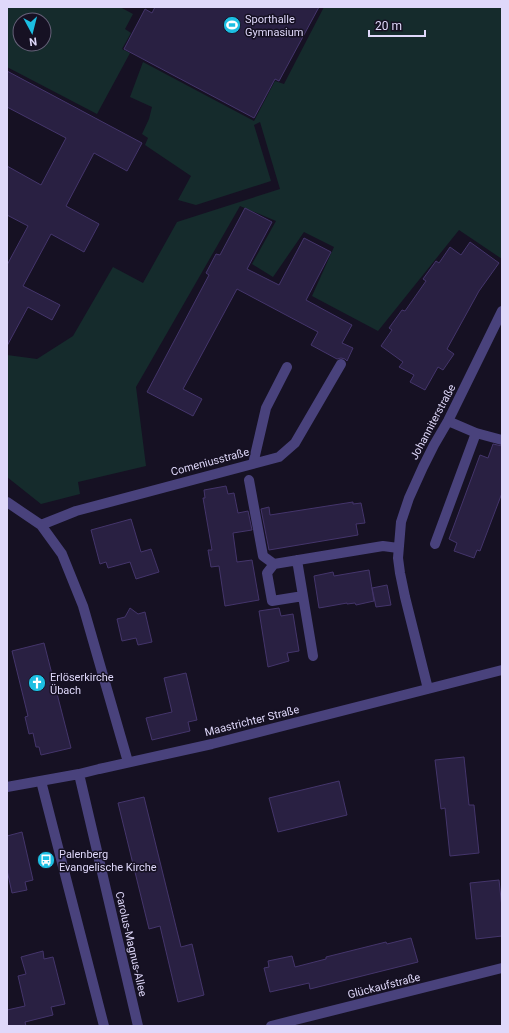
<svg xmlns="http://www.w3.org/2000/svg" width="509" height="1033" font-family="Roboto,sans-serif">
<rect width="100%" height="100%" fill="#161123"/>
<path fill="#152b2c" fill-rule="evenodd" d="M7 7H120L133 14 125 29 131 33 122 49 130 53 97 114 7 67ZM20 20H44V44H20Z
M324 7H502V259L459 230 378 331 312 296 334 247 304 232 273 277 252 264 276 221 240 206 136 387 146 466 78 482 80 494 41 504 7 477V355L37 359 73 336 113 267 143 283 177 222 280 189 260 122 254 125 271 181 196 205 178 200 191 176 145 145 148 138 142 134 149 119 152 107 130 97 143 62 254 121 275 81 284 84Z"/>
<path fill="#292042" stroke="#44356b" d="M155 7H319L279 81 275 79 254 118 124 49 145 9 152 13Z
M7 71 142 143 127 171 94 153 66 206 99 224 84 252 51 234 23 286 60 305 52 320 28 307 7 346V265L28 226 7 215V166L41 185 66 138 7 107Z
M245 208 272 222 247 269 279 285 304 238 331 252 306 300 352 325 342 343 353 348 347 361 345 359 341 358 337 359 311 345 318 332 237 289 183 389 202 399 193 416 147 392 209 275 206 273 216 254 220 255Z
M470 242 499 263 479 291 447 349 454 354 443 370 438 367 425 390 410 382 414 375 399 367 403 362 381 346 392 330 389 328 402 310 405 311 426 281 423 279 436 261 439 263 450 247 461 255Z
M493 444 502 446V493L480 551 477 550 474 558 454 551 457 543 449 539 480 455 488 458Z
M226 486 228 494 234 493 238 513 248 511 252 530 233 533 237 562 252 560 259 600 225 606 219 566 211 567 208 550H212L203 498H205L204 490Z
M353 502V504L361 503 365 523 356 524 358 535 269 550 261 509 269 507 270 515Z
M131 519 141 552 151 549 159 572 136 579 130 562 108 568 106 562 100 564 91 530Z
M369 570 374 601 356 605 355 603 347 604V603L319 608 314 576 333 572 334 576Z
M387 585 391 605 376 607 372 588Z
M130 608 138 614 145 612 152 642 138 645 136 638 122 641 117 619 125 617Z
M279 608 281 616 293 614 299 651 287 653 289 661 268 667 259 611Z
M44 643 71 748 41 755 39 747H36L33 733 29 734 25 717 28 716 12 651Z
M186 673 197 720 188 722 190 731 152 740 146 718 172 712 164 678Z
M464 757 469 805H474L479 853 450 856 445 808 441 809 435 760Z
M339 781 347 815 278 832 269 798Z
M144 797 181 947 192 944 204 995 178 1002 160 926 149 929 118 803Z
M22 832 33 880 25 882 27 890 12 893 7 870V836Z
M499 880 502 908V936L476 939 470 883Z
M411 938 418 962 310 989 309 983 270 992 264 968 269 967 268 961 292 956 295 967 326 959V957L386 942 387 944Z
M43 951 44 959 53 957 65 1004 51 1007 53 1015 25 1022 26 1026H7V1010L25 1006 18 976 26 974 21 957Z"/>
<g fill="none" stroke-linecap="round" stroke-linejoin="round">
<path stroke="#49427c" stroke-width="10" d="M448 421 476 433 502 440
M253 464 266 408 287 367
M249 480 263 556 274 564
M7 502 41 525 62 554 83 606 128 762
M41 525 76 511 279 457 295 443 341 364
M435 544 476 433
M297 560 313 656
M303 596 272 601 267 573 274 564 383 546 398 548
M428 689 405 597 400 573 398 558 401 522 409 498 423 467 434 445 448 421 502 311
M79 774 138 1026
M41 781 104 1026
M7 787 79 774 99 769 212 744 502 670
M271 1026 502 968"/>
</g>
<defs>
<symbol id="stadium-disc" viewBox="-11 -11 22 22"><circle r="9.5" fill="#1cbee2" stroke="#161123"/><path d="M0-5a6.5 5 0 1 0 0 10a6.5 5 0 1 0 0-10ZM-3.5-1.8h7v3.6h-7Z" fill="#fff"/></symbol>
<symbol id="church-disc" viewBox="-11 -11 22 22"><circle r="9.5" fill="#1cbee2" stroke="#161123"/><path d="M-1.2-6h2.4v3.5h3.3v2.4h-3.3V6h-2.4V-.1h-3.3v-2.4h3.3Z" fill="#fff"/></symbol>
<symbol id="bus-disc" viewBox="-11 -11 22 22"><circle r="9.5" fill="#1cbee2" stroke="#161123"/><path d="M-5-6H5V4H4V6H2V4H-2V6H-4V4H-5ZM-3.5-4V0h7V-4ZM-3.5 1.2v1.5H-2V1.2ZM2 1.2v1.5H3.5V1.2Z" fill="#fff"/></symbol>
</defs>
<g fill-rule="evenodd">
<use href="#stadium-disc" x="222" y="15" width="20" height="20"/>
<use href="#church-disc" x="27" y="673" width="20" height="20"/>
<use href="#bus-disc" x="36" y="850" width="20" height="20"/>
</g>
<g text-anchor="middle" dominant-baseline="central" stroke-width="3" stroke-linejoin="round" paint-order="stroke">
<g font-size="11" fill="#dfd8fa" stroke="#161123" text-anchor="start">
<text x="245" y="19">Sporthalle<tspan x="245" dy="13">Gymnasium</tspan></text>
<text x="50" y="677">Erlöserkirche<tspan x="50" dy="13">Übach</tspan></text>
<text x="59" y="854">Palenberg<tspan x="59" dy="13">Evangelische Kirche</tspan></text>
</g>
<g font-size="11" fill="#dfd8fa" stroke="#161123">
<text transform="translate(433 422) rotate(-62)">Johanniterstraße</text>
<text transform="translate(210 462) rotate(-15)">Comeniusstraße</text>
<text transform="translate(252 721) rotate(-14)">Maastrichter Straße</text>
<text transform="translate(131 944) rotate(77)">Carolus-Magnus-Allee</text>
<text transform="translate(384 986) rotate(-14)">Glückaufstraße</text>
</g>
</g>
<rect width="509" height="1033" fill="none" stroke="#dfd8fa" stroke-width="16"/>
<g transform="translate(32 32) rotate(173)"><circle r="19" fill="#161123" stroke="#666179"/>
<path d="M0-3L7 15L0 10L-7 15Z" fill="#1cbee2"/>
<text y="-6" font-size="11" font-weight="bold" text-anchor="middle" fill="#dfd8fa">N</text>
</g>
<path d="M369 30v6h56v-6" fill="none" stroke="#dfd8fa" stroke-width="2"/>
<text x="375" y="30" font-size="12" fill="#dfd8fa" stroke="#161123" stroke-width="3" paint-order="stroke">20 m</text>
</svg>
